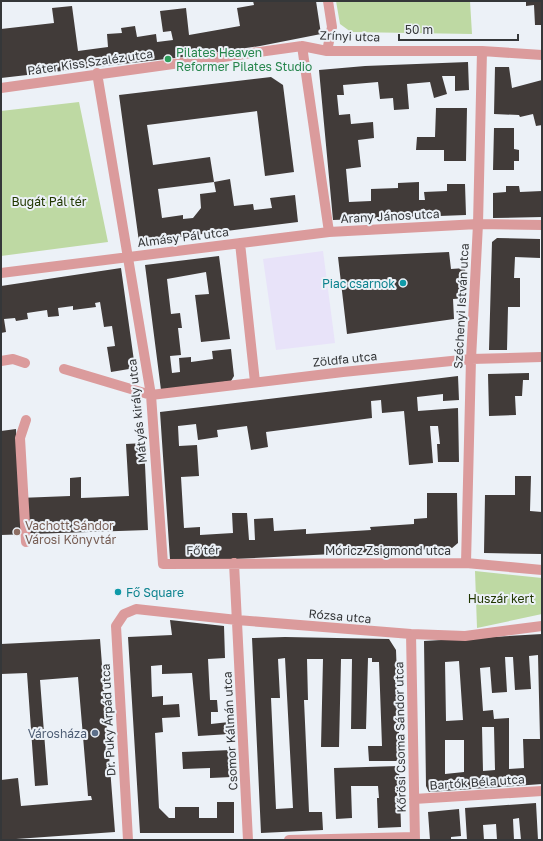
<svg xmlns="http://www.w3.org/2000/svg" width="543" height="841" font-family="'Golos Text',sans-serif">
<rect width="100%" height="100%" fill="#ecf1f7"/>
<path fill="#e8e3f9" d="M323 251 335 343 276 350 263 259Z"/>
<path fill="#bed9a3" d="M336 1H470L472 34 351 32 340 24Z
M79 102 108 242 1 256V111Z
M475 571 542 578V614L477 628Z"/>
<path fill="#413b39" fill-rule="evenodd" d="M253 1H316L321 34 260 46 192 56 1 78V29L54 23 52 8 72 6 78 51 108 47 107 34 122 33 121 28 135 26 137 37 156 34 157 42 173 40 171 31 163 32 160 11 186 8 189 35 240 26 237 8 254 5Z
M526 1H542V25H535L534 5 526 6Z
M468 62 469 90 455 91V76H442L447 94 434 98 430 82 407 84 409 109 394 110 393 98 380 99 378 82 343 85 344 95H337L339 115 350 114 351 124 373 122 374 138 358 140 361 167 346 169 349 202 371 201V189L398 188V183L419 182V200H425L424 192 447 191V184H465L466 215 333 220 319 70 365 66Z
M495 67H509L512 88 542 80V125L536 126 533 114 520 117 519 115 494 114Z
M271 77 283 85 294 172 265 176 257 111 147 125 153 165 210 157 214 182 230 179 234 206 253 204 254 210 272 208 270 198 295 195 298 222 139 242 119 95ZM214 182 216 192 200 194 201 208 193 218 183 219V215L162 218 158 189Z
M436 108H467L466 161H444V150H416L417 137H435Z
M494 128H514V149L519 150V161H514V170H493Z
M506 186H519L520 192 542 191V217L493 218V193L506 192Z
M497 238 540 239V258L515 257 514 278H520V307H508L507 350H489L492 242Z
M449 252 451 269 465 268 467 298 453 299 454 319 347 334 338 257Z
M219 256 230 339 201 342 195 295 209 294 206 272 167 279 171 314 180 313 182 328H178L181 355 170 356 172 373 180 372 179 358 191 357V362L213 359 212 351 231 349 234 376 231 381 161 390 145 265Z
M121 268 135 368 111 372 107 347 115 346 112 326 104 327 100 302 95 303 96 307 73 310V306L58 308 59 316 48 317 47 310 27 313 28 319 16 321 15 318 4 319 6 332 1 333V286Z
M529 373V380H523L522 396H515L516 415 489 416 488 374Z
M458 376 459 400 443 401V394L417 397 418 411 458 408 459 462H438L437 444H440L438 426H430L433 463 409 465 404 411 382 413 381 400 371 401 372 418 266 432 268 447 251 450 247 426 217 430 218 437 198 440 196 424 178 426 179 446 197 445 199 476 181 477 184 528 200 527V535L233 533 232 513H247L249 540H255L254 519 273 518 274 531 306 529V534L371 530 370 527 414 524V519L427 518V493H457L458 543 452 548 235 559H170L160 412Z
M16 429 19 498 70 496V478L81 477V498L129 496 126 444 144 443 148 530 1 535V431Z
M515 476H531L530 511 542 512V554L484 553 485 495H515Z
M170 620 224 626 225 658 208 659 210 700H217L218 712H211V724L229 722 230 734 198 736 192 673 162 674V665L151 666 152 697 163 696V705L179 704 180 717 162 718 163 732 155 733 159 808 169 818H175V807H199V818H217V802H234V833H140L128 637 172 635Z
M542 634V784L429 792 426 786 424 641ZM538 655 540 739H523L524 768 509 769V718L494 719 493 710 483 711 480 668 490 667 492 693 507 692 505 657H513L515 690 531 689 529 656ZM459 661 463 720 446 721 445 662ZM482 727H494L495 770 483 771ZM445 740H464V772L445 774Z
M285 637 389 639 396 650 400 761H369L368 746H382L379 662H372V658H368L366 729H351L352 659H341L339 747H321L323 659H307L308 700H304L309 812H322L323 830 261 833 252 638ZM285 658 293 808 276 809 271 698H280L278 659Z
M100 639 115 832 2 840 1 780 18 778 21 806 92 800 91 796H88L78 677 40 680 48 785 35 786 27 673 1 674V644Z
M231 750 232 777 210 778V768L183 769 182 752Z
M399 766 401 827 378 828 377 798H379L378 786H351L352 818 336 819 334 768Z
M536 803 538 840H521L519 818 513 819 514 840H497L496 824 483 825 484 840H467L465 808Z
M459 809 461 836 451 837V840H430L428 812Z"/>
<g fill="none" stroke-linecap="round" stroke-linejoin="round">
<path stroke="#db9b9c" stroke-width="10" d="M302 46 329 232
M327 51 332 27 328 1
M97 73 151 395 163 564 466 563 542 570
M1 88 302 46 327 51H482L542 55
M240 243 255 382
M1 273 329 232 478 224 542 225
M1 361 13 359 25 363
M64 369 151 395 343 372 471 359 542 357
M26 542 20 438 26 420
M234 563 248 840
M466 563 471 359 478 224 482 51
M411 634 415 840
M414 799 542 791
M128 840 116 626 124 614 136 609 237 620 411 634 465 636 542 626
M289 840 415 837"/>
</g>
<circle fill="#2e9e5b" stroke="#ecf1f7" stroke-width="1.5" cx="168" cy="59" r="4"/>
<g fill="#0f9aa8" stroke="#ecf1f7" stroke-width="1.5">
<circle cx="403" cy="283" r="4"/>
<circle cx="118" cy="592" r="4"/>
</g>
<circle fill="#8d6e63" stroke="#ecf1f7" stroke-width="1.5" cx="17" cy="532" r="4"/>
<circle fill="#5c6f8a" stroke="#ecf1f7" stroke-width="1.5" cx="95" cy="733" r="4"/>
<g text-anchor="middle" dominant-baseline="central" stroke-width="4" stroke-linejoin="round" paint-order="stroke">
<g font-size="12" fill="#353739" stroke="#ecf1f7">
<text transform="translate(350 36) rotate(2)">Zrínyi utca</text>
<text transform="translate(90 62) rotate(-8)">Páter Kiss Szaléz utca</text>
<text transform="translate(390 216) rotate(-3)">Arany János utca</text>
<text transform="translate(183 237) rotate(-7)">Almásy Pál utca</text>
<text transform="translate(461 306) rotate(-87)">Széchenyi István utca</text>
<text transform="translate(345 359) rotate(-6)">Zöldfa utca</text>
<text transform="translate(137 411) rotate(-96)">Mátyás király utca</text>
<text transform="translate(203 550) rotate(-1)">Fő tér</text>
<text x="388" y="550">Móricz Zsigmond utca</text>
<text transform="translate(340 616) rotate(5)">Rózsa utca</text>
<text transform="translate(108 720) rotate(-93)">Dr. Puky Árpád utca</text>
<text transform="translate(230 731) rotate(-93)">Csomor Kálmán utca</text>
<text transform="translate(400 737) rotate(-91)">Kőrösi Csoma Sándor utca</text>
<text transform="translate(477 782) rotate(-4)">Bartók Béla utca</text>
</g>
<g font-size="12" fill="#27864d" stroke="#ecf1f7" text-anchor="start">
<text x="176" y="52">Pilates Heaven<tspan x="176" dy="14">Reformer Pilates Studio</tspan></text>
</g>
<g font-size="12" fill="#213700" stroke="#ecf1f7">
<text x="49" y="201">Bugát Pál tér</text>
<text x="501" y="598">Huszár kert</text>
</g>
<g font-size="12" fill="#0d838f" stroke="#ecf1f7" text-anchor="end">
<text x="395" y="283">Piac csarnok</text>
<text x="126" y="592" text-anchor="start">Fő Square</text>
</g>
<g font-size="12" fill="#785e54" stroke="#ecf1f7" text-anchor="start">
<text x="25" y="525">Vachott Sándor<tspan x="25" dy="14">Városi Könyvtár</tspan></text>
</g>
<g font-size="12" fill="#4e5e75" stroke="#ecf1f7" text-anchor="end">
<text x="87" y="733">Városháza</text>
</g>
</g>
<rect width="543" height="841" fill="none" stroke="#353739" stroke-width="4"/>
<path d="M399 34v6h119v-6" fill="none" stroke="#353739" stroke-width="2"/>
<text x="405" y="34" font-size="12" fill="#353739" stroke="#ecf1f7" stroke-width="3" paint-order="stroke">50 m</text>
</svg>
